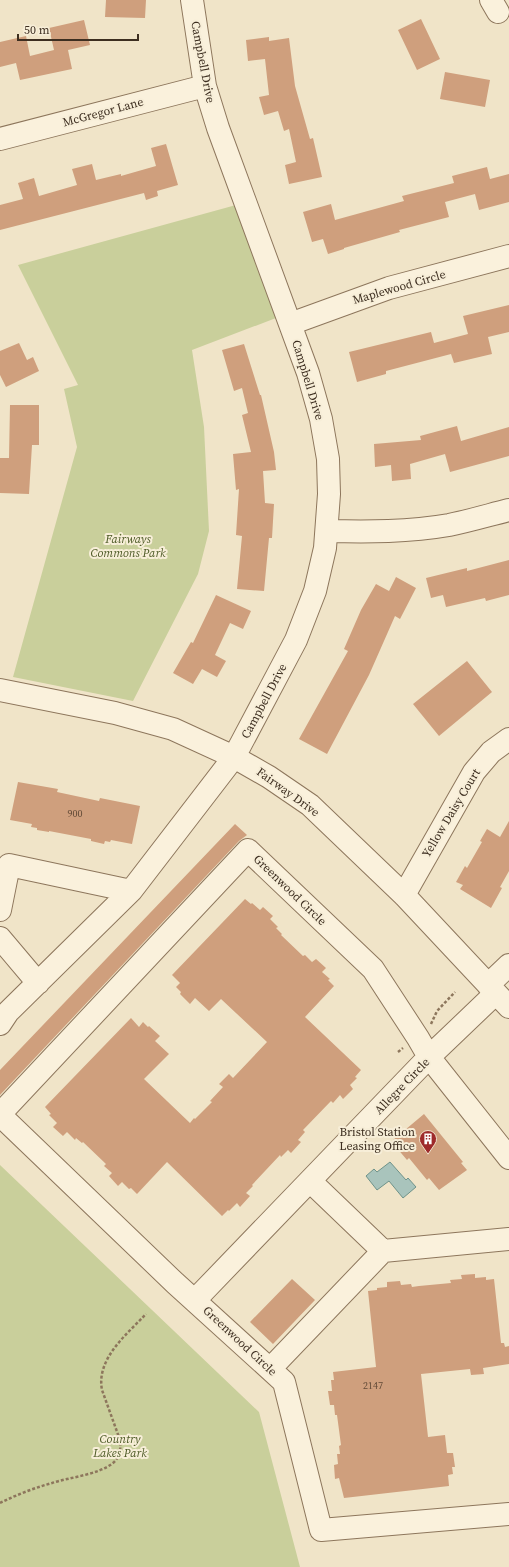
<svg xmlns="http://www.w3.org/2000/svg" width="509" height="1567" font-family="'Source Serif 4',serif">
<rect width="100%" height="100%" fill="#f0e4c8"/>
<path fill="#c9cf9b" d="M236 205 276 318 192 350 204 427 209 531 198 574 133 701 13 677 77 447 64 389 78 385 18 265Z
M0 1165 259 1412 300 1567H0Z"/>
<path fill="#a9c4bc" stroke="#6f938a" d="M390 1162 406 1180 408 1178 416 1187 403 1198 389 1181 377 1190 366 1176 374 1169 377 1172Z"/>
<path fill="#cf9f7d" d="M106 0H146L145 18 105 17Z
M421 19 440 59 417 70 398 30Z
M84 20 90 45 68 50 72 69 20 80 16 63 0 67V42L26 36 30 56 54 50 49 28Z
M269 37V41L289 38 295 86 310 139 313 138 322 177 289 184 285 165 296 162 289 129 284 131 278 111 264 115 259 97 269 95 265 59 248 61 246 40Z
M445 72 490 80 485 107 440 99Z
M166 144 178 185 157 191 158 196 146 200 144 193 0 230V205L23 199 18 183 34 178 39 196 77 185 72 169 92 164 96 180 121 174V176L156 166 151 148Z
M487 167 490 179 509 174V202L479 210 475 194 445 202 449 217 399 230 400 232 344 248V249L328 254 323 239 312 242 303 212 331 204 335 220 404 201 402 196 454 183 452 176Z
M509 305V332L488 337 492 354 454 363 451 354 386 371V374L357 382 349 352 431 332 434 343 468 334 463 316Z
M19 343 27 360 33 357 39 371 6 387 0 375V351Z
M244 344 260 395H261L274 452 276 470 263 471 265 503 274 504 272 538H269L264 591 237 589 242 536 236 535 239 489 236 490 233 454 251 452 242 415 248 413 242 388 234 391 222 350Z
M10 405H39V445H32L29 494 0 493V458H9Z
M457 426 461 441 509 427V456L450 472 445 454 410 464 411 479 392 481 391 465 375 467 374 444 421 440 420 436Z
M509 560V595L486 601 485 598 446 607 443 595 431 598 426 578 467 568V571Z
M396 577 416 588 400 619 395 616 369 675 327 754 299 739 348 651 344 649 361 610 376 584 389 591Z
M216 595 251 611 243 629 230 623 215 655 226 661 217 677 202 669 193 684 173 673 191 642 193 643Z
M467 661 492 692 439 736 413 704Z
M18 782 58 789 57 792 99 801 100 798 140 806 132 844 111 840 110 842 105 841 104 844 91 841V839L49 831V832L37 830V828L31 827 32 824 10 820Z
M509 821V871L500 887 502 888 491 908 460 889 463 885 456 882 465 866 467 868 482 842 480 841 487 829 500 837Z
M235 824 247 835 239 841 0 1095V1070Z
M245 899 251 904 252 903 260 910 263 907 273 916 270 919 278 927 276 928 282 934 281 935 303 956 305 955 312 962 316 959 326 968 322 972 330 979 328 980 334 986 305 1017 361 1070 355 1077 357 1078 350 1085 353 1089 343 1099 340 1095 333 1103 331 1101 303 1130 305 1132 298 1140 301 1142 291 1153 288 1150 281 1157 280 1155 252 1185 253 1186 246 1193 250 1196 240 1207 237 1203 229 1211 228 1210 222 1216 167 1162 137 1194 131 1188 129 1189 122 1182 118 1186 109 1176 112 1173 104 1166 106 1164 83 1142 82 1143 76 1138 75 1140 67 1132 63 1136 53 1127 57 1123 49 1115 51 1114 45 1107 131 1018 139 1027 143 1022 148 1027 149 1026 160 1036 155 1041 169 1054 144 1079 190 1123 194 1118 195 1119 212 1102 210 1101 223 1087 219 1084 229 1074 233 1078 267 1042 221 999 209 1011 195 998 190 1004 180 994 181 992 176 987 180 983 172 975Z
M424 1114 463 1162 461 1163 467 1170 439 1190 429 1178 427 1180 409 1158 407 1160 396 1147 397 1145 393 1140Z
M475 1274V1278L486 1277V1280L494 1279 501 1343H504L505 1347 509 1346V1364L483 1368 484 1374 471 1375 470 1369 421 1374 428 1437 445 1435 447 1453H453L455 1467H452L453 1474 448 1475 449 1486 344 1498 339 1478 335 1479 334 1465 338 1464 337 1454H340L339 1446 341 1445 337 1415H335L334 1405H330L328 1391H332L331 1380H334L333 1372 376 1367 368 1291 377 1290V1288L387 1287V1282L400 1281 401 1285 411 1284 412 1287 419 1286 451 1283 450 1280 462 1279 461 1275Z
M292 1279 315 1300 273 1344 250 1322Z"/>
<g fill="none" stroke-linecap="round" stroke-linejoin="round">
<defs>
<path id="minor" d="M491 0 498 12
M0 139 205 86
M290 324 389 288 509 256
M327 531C368 532 409 532 449 525 469 521 489 515 509 510
M0 690 115 713 173 729 234 757 269 777 310 805 404 895 509 1007
M404 895 474 772 491 752 509 739
M0 910 9 865 131 891
M0 938 38 983
M488 985 509 965
M0 1024 8 1012 131 891 234 757 296 640 315 591 325 548 329 494 328 459 321 419 308 373 218 128 205 86 192 0
M0 1114 248 850 373 969 418 1038 429 1057 509 1158
M0 1115 175 1283 284 1382 321 1530 509 1514
M310 1181 383 1251
M195 1300 429 1057 496 993
M270 1369 383 1251 509 1239"/>
</defs>
<use href="#minor" stroke="#8d765c" stroke-width="24"/>
<path stroke="#8d765c" stroke-width="2.5" stroke-dasharray="3 2" stroke-linecap="butt" d="M431 1024 437 1011 455 992
M398 1052 403 1048
M0 1503C16 1495 34 1488 52 1483 70 1477 98 1475 113 1463 120 1457 121 1449 120 1440L102 1390C96 1359 126 1335 146 1314"/>
<use href="#minor" stroke="#faf1dc" stroke-width="22"/>
</g>
<defs>
<symbol id="building-pin" viewBox="-11 -11 22 30"><path d="M0 17L-7.5 6A9.5 9.5 0 1 1 7.5 6Z" fill="#9e2a2b" stroke="#f7eed8"/><path d="M-4-6H4V6H1V3H-1V6H-4ZM-2.5-4.3h1.7v1.8h-1.7ZM.8-4.3h1.7v1.8H.8ZM-2.5-1h1.7V.8h-1.7ZM.8-1h1.7V.8H.8Z" fill="#fff"/></symbol>
</defs>
<g fill-rule="evenodd">
<use href="#building-pin" x="418" y="1129" width="20" height="27"/>
</g>
<g text-anchor="middle" dominant-baseline="central" stroke-width="4" stroke-linejoin="round" paint-order="stroke">
<g font-size="10" fill="#624a37">
<text x="75" y="813">900</text>
<text x="373" y="1385">2147</text>
</g>
<g font-size="12" fill="#3d2e20" stroke="#f7eed8">
<text transform="translate(203 62) rotate(79)">Campbell Drive</text>
<text transform="translate(103 112) rotate(-15)">McGregor Lane</text>
<text transform="translate(399 287) rotate(-16)">Maplewood Circle</text>
<text transform="translate(308 380) rotate(73)">Campbell Drive</text>
<text transform="translate(264 701) rotate(-62)">Campbell Drive</text>
<text transform="translate(288 792) rotate(36)">Fairway Drive</text>
<text transform="translate(451 813) rotate(-59)">Yellow Daisy Court</text>
<text transform="translate(290 890) rotate(44)">Greenwood Circle</text>
<text transform="translate(402 1086) rotate(-46)">Allegre Circle</text>
<text transform="translate(240 1341) rotate(43)">Greenwood Circle</text>
</g>
<g font-size="12" font-style="italic" fill="#4d5a26" stroke="#f7eed8">
<text x="128" y="539">Fairways<tspan x="128" dy="14">Commons Park</tspan></text>
<text x="120" y="1439">Country<tspan x="120" dy="14">Lakes Park</tspan></text>
</g>
<g font-size="12" fill="#3d2e20" stroke="#f7eed8" text-anchor="end">
<text x="415" y="1132">Bristol Station<tspan x="415" dy="14">Leasing Office</tspan></text>
</g>
</g>
<path d="M18 34v6h120v-6" fill="none" stroke="#3d2e20" stroke-width="2"/>
<text x="24" y="34" font-size="12" fill="#3d2e20" stroke="#f7eed8" stroke-width="3" paint-order="stroke">50 m</text>
</svg>
